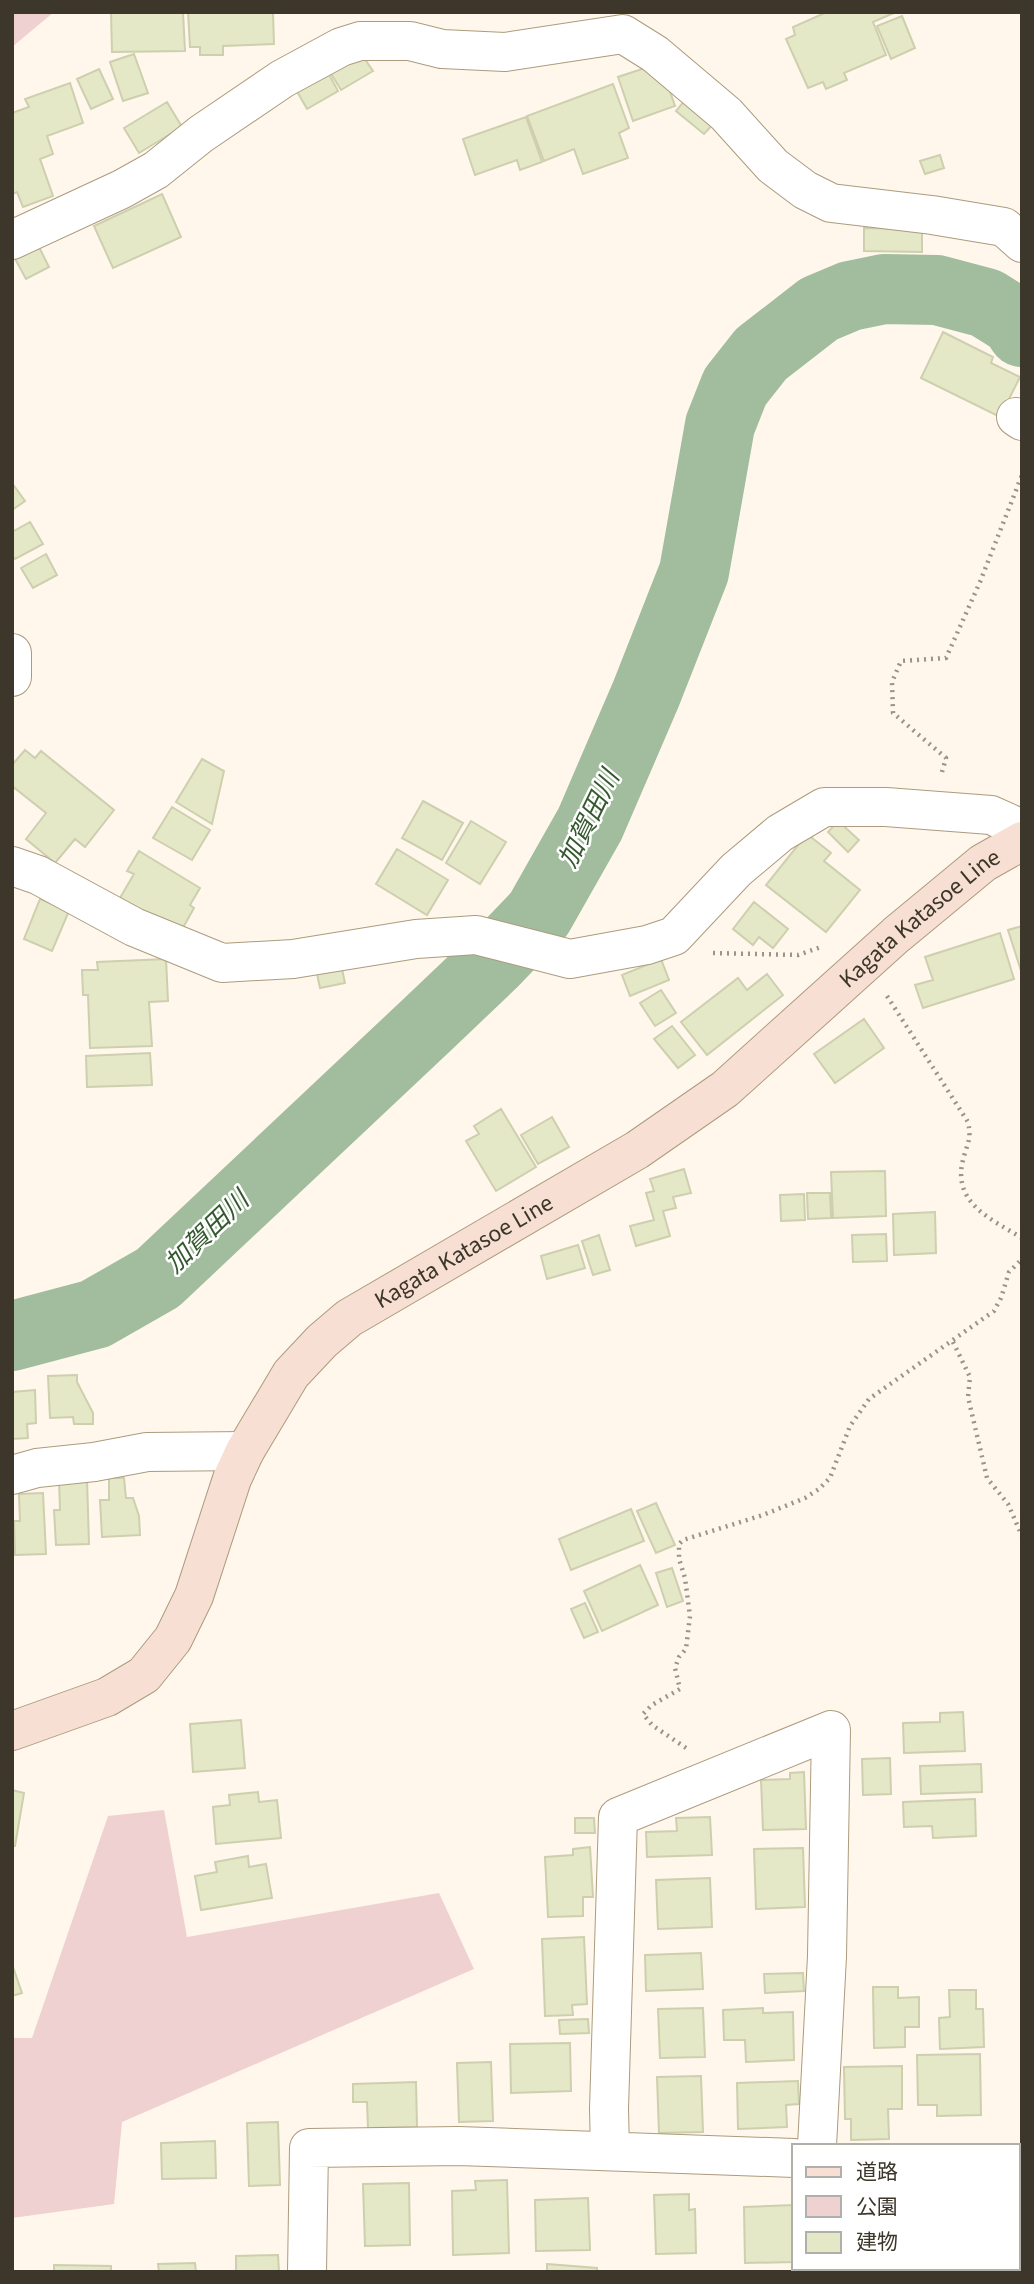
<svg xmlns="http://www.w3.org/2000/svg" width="1034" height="2284" font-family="'Source Sans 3','Noto Sans JP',sans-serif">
<rect width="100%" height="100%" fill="#fff7eb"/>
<path fill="#eed1d0" d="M12 12H54L12 47Z
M164 1810 187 1937 439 1893 474 1969 122 2122 114 2204 12 2218V2038H32L108 1816Z"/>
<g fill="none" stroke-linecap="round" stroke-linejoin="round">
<path stroke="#a2bc9e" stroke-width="70" d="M12 1336 95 1314 158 1278 429 1023 492 963 539 914 590 824 646 694 694 572 720 425 735 387 761 354 819 309 850 296 884 289 937 290 986 303 1015 321 1022 332"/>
</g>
<path fill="#e5e8c6" stroke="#cdcfae" stroke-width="2" d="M111 12H183L185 51 112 52Z
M188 12H273L274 44 223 46V55H200V47H190Z
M827 12H896L873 22 886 55 844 73 847 80 826 89 823 82 808 88 786 39 795 35 793 27Z
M902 16 915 48 891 59 877 26Z
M134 54 148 93 123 101 110 62Z
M362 55 373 71 341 90 327 67Z
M660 63 675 106 633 121 618 77Z
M325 67 338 91 307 109 294 86Z
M99 69 113 99 91 109 77 79Z
M70 83 83 123 47 136 53 154 40 159 53 196 23 207 17 192 12 194V113L29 107 25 99Z
M613 84 629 128 619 133 628 158 583 174 574 149 544 161 527 116Z
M690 94 718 119 704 134 676 111Z
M167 102 182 127 139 153 124 128Z
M526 117 542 162 520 170 517 160 475 175 463 139Z
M940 155 944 168 925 174 920 161Z
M162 194 181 237 113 268 94 226Z
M864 228 922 229V252L864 251Z
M38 245 49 267 26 279 14 257Z
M943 332 993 357 991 363 1020 377 1000 417 921 378Z
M12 483 25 501 12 510Z
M30 522 43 544 15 559 12 555V532Z
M46 554 57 575 33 588 21 568Z
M25 750 35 758 41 751 114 810 85 847 75 839 55 863 26 839 46 813 12 786V765Z
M202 759 224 771 212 824 176 802Z
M423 801 463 823 442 860 402 838Z
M172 807 210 830 192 860 153 838Z
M471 821 506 842 480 884 446 863Z
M838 821 859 840 848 852 828 832Z
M807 834 831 853 824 861 860 890 826 932 766 885Z
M397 849 448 880 427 915 376 884Z
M139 851 200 888 190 905 194 908 180 933 120 898 134 874 127 871Z
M40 899 69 911 52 951 24 939Z
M754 902 788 929 773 948 759 937 753 945 733 929Z
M1022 926V974L1008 930Z
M1000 933 1014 979 923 1008 915 985 933 980 925 957Z
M166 959 168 1001 149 1002 152 1046 90 1048 88 995H83L82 970H98L97 962Z
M661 959 669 980 630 996 622 975Z
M342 969 345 983 320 988 317 974Z
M767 974 783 995 707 1055 681 1022 738 978 747 990Z
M661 990 676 1013 655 1026 640 1003Z
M864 1019 884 1048 835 1083 814 1054Z
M672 1026 695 1055 678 1068 654 1039Z
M150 1053 152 1085 87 1087 86 1056Z
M501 1109 536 1167 496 1191 466 1141 479 1134 474 1126Z
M552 1117 569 1147 538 1164 521 1135Z
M684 1169 691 1193 673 1197 676 1208 663 1211 670 1236 636 1246 630 1226 654 1220 646 1193 654 1191 650 1179Z
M885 1171 886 1216 833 1218 831 1172Z
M807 1193H830L831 1218 808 1219Z
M804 1194 805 1220 781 1221 780 1195Z
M935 1212 936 1253 894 1255 893 1214Z
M886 1234 887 1261 853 1262 852 1235Z
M599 1235 610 1270 593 1275 582 1241Z
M578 1245 585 1268 547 1279 541 1256Z
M77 1375V1382L93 1413V1424H74L73 1417 50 1418 48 1376Z
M35 1390 36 1423 27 1424 28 1438 12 1439V1392Z
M109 1478H124L126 1498H133L139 1516 140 1535 102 1537 100 1500H109Z
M87 1479 89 1544 56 1545 54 1510H60L59 1480Z
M43 1493 46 1554 15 1555 14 1521H20L19 1494Z
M656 1503 675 1545 656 1553 637 1511Z
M631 1509 644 1541 571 1570 559 1539Z
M640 1565 658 1605 602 1631 584 1591Z
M672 1568 683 1601 667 1607 656 1573Z
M585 1603 598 1632 584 1638 571 1609Z
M963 1712 965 1751 904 1753 903 1723 940 1722V1713Z
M241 1720 245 1768 193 1772 190 1724Z
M890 1758 891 1794 863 1795 862 1759Z
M981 1764 982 1792 921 1794 920 1766Z
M804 1772 806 1829 763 1830 761 1780 790 1779V1773Z
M12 1790 24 1793 15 1846H12Z
M258 1792 259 1802 277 1800 281 1838 216 1844 213 1807 230 1805 229 1795Z
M975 1799 976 1836 933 1838 932 1826 904 1827 903 1802Z
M710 1817 712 1855 647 1857 646 1832 677 1831 676 1818Z
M575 1818H594L595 1833H575Z
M590 1847 593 1897H583V1916L548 1917 545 1857 573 1855V1849Z
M803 1848 805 1907 756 1909 754 1849Z
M248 1856 249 1867 266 1864 272 1898 201 1910 195 1876 217 1872 215 1862Z
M710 1878 712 1927 658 1929 656 1880Z
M584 1937 587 2004 572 2005 573 2015 545 2016 542 1939Z
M701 1953 703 1989 646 1991 645 1955Z
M12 1964 22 1993 12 1996Z
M803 1973 804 1991 765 1993 764 1974Z
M873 1987H898V1998L919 1997V2027H905V2047L874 2048Z
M949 1990H976V2009H983L984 2047 940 2049 939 2018 950 2017Z
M703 2008 705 2057 660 2058 658 2009Z
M763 2008V2013L793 2012 794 2060 746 2062 745 2040H724L723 2010Z
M588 2019 589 2033 560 2034 559 2020Z
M570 2043 571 2091 511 2093 510 2044Z
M980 2054 981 2115 937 2116V2105H918L917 2055Z
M491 2062 493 2121 459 2122 457 2063Z
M902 2066V2109H888L889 2139 851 2140V2119H845L844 2067Z
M701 2076 703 2132 659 2133 657 2077Z
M798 2081 799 2104 786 2105 787 2127 738 2129 737 2083Z
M416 2082 417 2127 368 2128 367 2102H353V2084Z
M278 2122 280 2185 249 2186 247 2123Z
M215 2141 216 2178 162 2179 161 2143Z
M507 2180 509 2253 453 2255 452 2191 476 2190 475 2181Z
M409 2183 410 2245 365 2246 363 2184Z
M689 2194V2210L695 2209 696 2253 656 2254 654 2195Z
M588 2198 590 2250 536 2251 535 2200Z
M794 2205V2262L745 2263 744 2207Z
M278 2255 279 2272H236V2256Z
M195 2263 196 2272H159L158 2264Z
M547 2264 597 2268V2272H547Z
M54 2265 111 2266V2272H54Z"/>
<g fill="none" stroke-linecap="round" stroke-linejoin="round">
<defs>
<path id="street" d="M12 240 122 189 156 170 201 134 282 79 341 47 360 41H410L442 49 505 52 623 34 655 54 726 114 773 166 805 190 831 203 932 215 1004 227 1022 243
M1016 417 1022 421
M12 653V677
M12 866 38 875 134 927 222 963 293 959 416 939 476 935 570 959 647 945 674 936 736 870 780 833 824 807H886L991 815 1022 829
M12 1475 37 1468 94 1462 147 1452 245 1451
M610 2151 609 2109 618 1817 831 1730 827 1956 817 2146
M1018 2166H1022
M993 2268V2272
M307 2272 309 2148 458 2146 794 2158"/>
<g id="secondary">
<path id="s1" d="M12 1731 107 1697 144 1675 173 1639 194 1596 232 1479 245 1451 291 1374 322 1341 349 1318 637 1150 725 1089 896 935 983 863 1022 841"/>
</g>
</defs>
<use href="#street" stroke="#ac9b7e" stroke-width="40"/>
<use href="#secondary" stroke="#ac9b7e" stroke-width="40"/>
<path stroke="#9b9387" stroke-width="4.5" stroke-dasharray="2 5" stroke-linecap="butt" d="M942 772 946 758 893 713 892 682 901 661 946 658 980 582 1022 475
M713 953 798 955 821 947
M887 996 968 1122C972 1140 967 1143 963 1160 952 1203 991 1219 1022 1238
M953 1342 970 1377 968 1397 987 1478 1008 1504 1022 1536
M686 1748 652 1725 643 1714 652 1705 680 1689 675 1668 679 1657 686 1649 690 1616 685 1578 679 1559V1544L683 1540 763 1515 805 1498 819 1489 830 1478 850 1426 869 1399 994 1311 1001 1298 1009 1272 1022 1259"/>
<use href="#street" stroke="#fff" stroke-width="38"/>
<use href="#secondary" stroke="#f7e0d3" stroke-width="38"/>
</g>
<g text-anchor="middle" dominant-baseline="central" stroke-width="5" stroke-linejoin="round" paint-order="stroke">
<g font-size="24" fill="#3d362a" stroke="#fff">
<text stroke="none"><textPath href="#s1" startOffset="1262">Kagata Katasoe Line</textPath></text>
<text stroke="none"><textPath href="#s1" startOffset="695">Kagata Katasoe Line</textPath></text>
</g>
<g font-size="26" font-style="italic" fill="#34592e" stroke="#fff">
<text transform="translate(589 819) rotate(-64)">加賀田川</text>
<text transform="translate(207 1232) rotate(-44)">加賀田川</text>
</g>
</g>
<rect width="1034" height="2284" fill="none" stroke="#3d362a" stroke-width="28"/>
<rect x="792" y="2144" width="228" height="126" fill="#ffffff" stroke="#b1afaa" stroke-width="2"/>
<rect x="806" y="2167" width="35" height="10" fill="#f7e0d3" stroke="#b1afaa" stroke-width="2"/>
<text x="856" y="2179" font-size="21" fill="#3d362a">道路</text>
<rect x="806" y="2196" width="35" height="21" fill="#eed1d0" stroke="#b1afaa" stroke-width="2"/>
<text x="856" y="2214" font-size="21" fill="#3d362a">公園</text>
<rect x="806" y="2232" width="35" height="21" fill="#e5e8c6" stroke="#b1afaa" stroke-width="2"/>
<text x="856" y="2249" font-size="21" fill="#3d362a">建物</text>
</svg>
